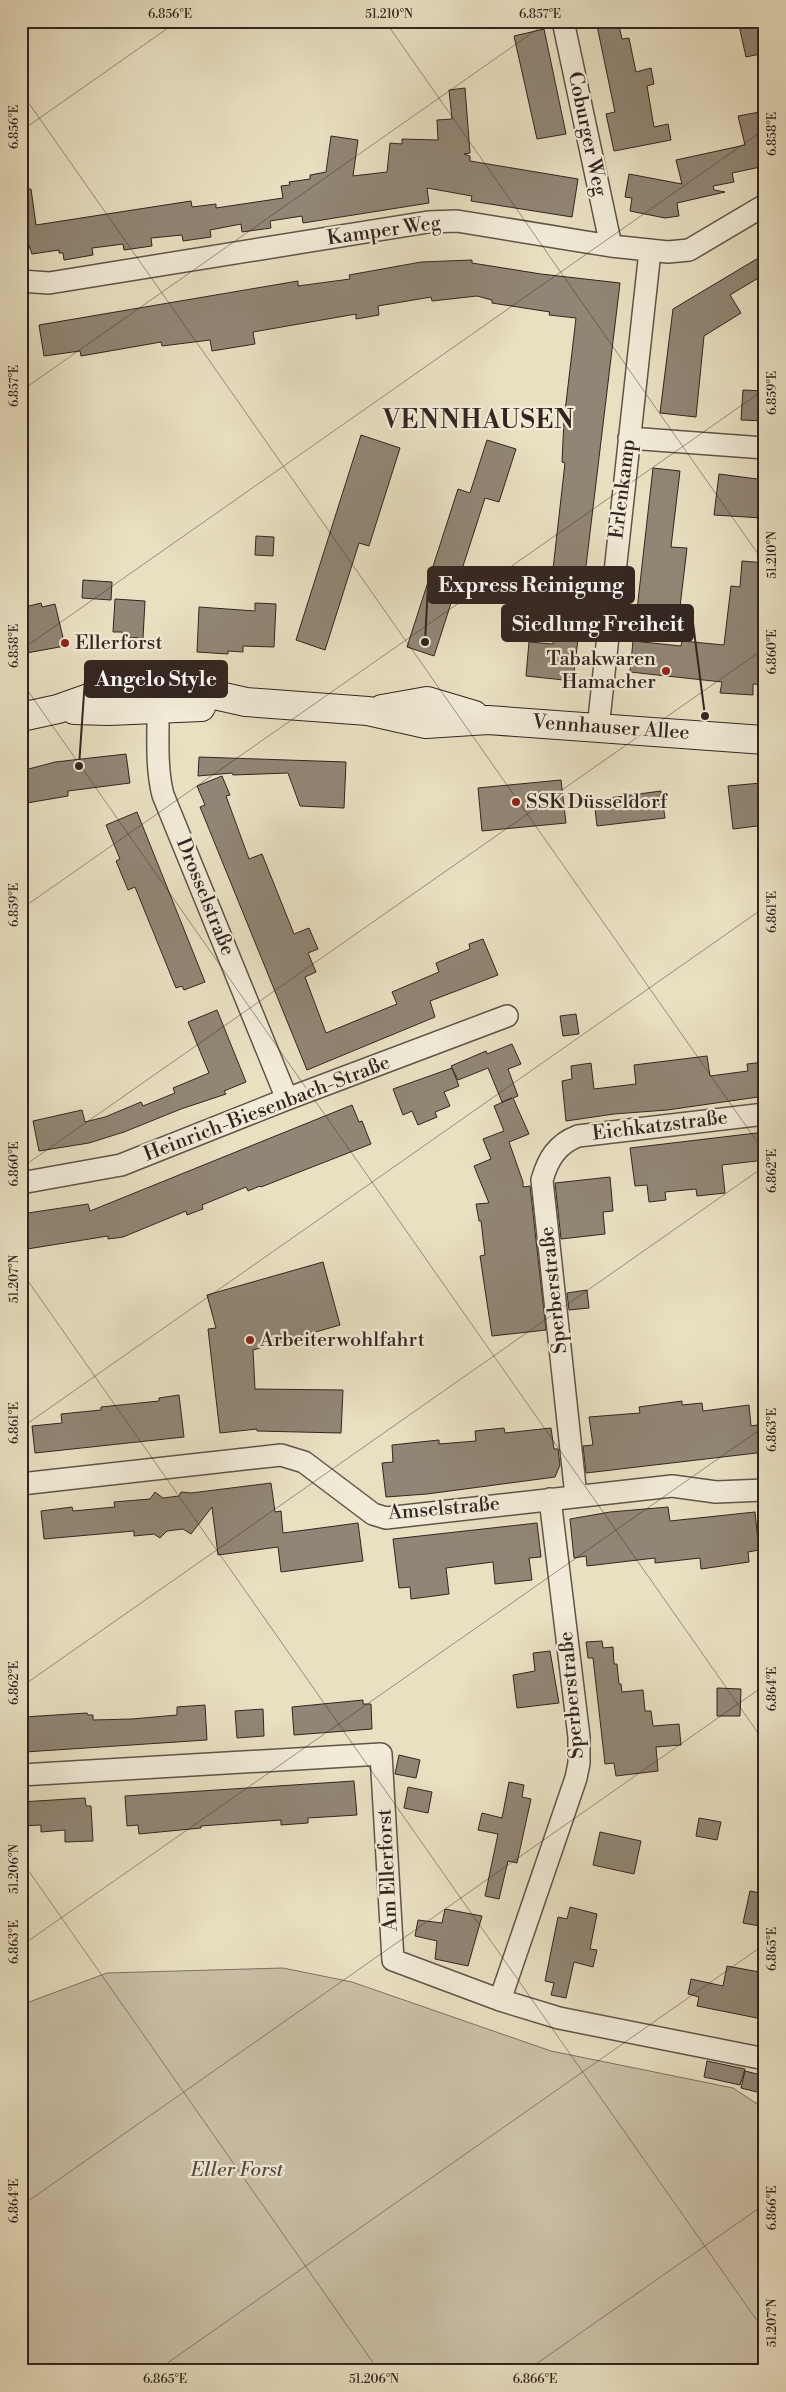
<svg xmlns="http://www.w3.org/2000/svg" width="786" height="2392" font-family="'Libre Bodoni',serif">
<rect width="100%" height="100%" fill="#e9e0c2"/>
<filter id="stains"><feTurbulence type="fractalNoise" baseFrequency=".004" numOctaves="4"/><feColorMatrix values="0 0 0 0 .2 0 0 0 0 .09 0 0 0 0 .02 0 0 0 .5 -.17"/></filter>
<radialGradient id="worn" r=".72"><stop offset=".6" stop-color="#630" stop-opacity="0"/><stop offset="1" stop-color="#630" stop-opacity=".3"/></radialGradient>
<path fill="#cac0a7" stroke="#7e7264" d="M283 1968 352 1982 551 2051 733 2088 765 2109V2371H21V2005L107 1973Z"/>
<path fill="#918675" stroke="#322521" d="M596 21H618L622 39 629 38 636 72 651 68 654 84 647 86 654 127 668 124 671 140 614 151 606 114 615 112Z
M738 21H765V53L746 57Z
M544 29 566 134 537 139 514 36Z
M465 88 470 153 464 154 470 156V161L578 179 572 217 471 201 472 196 427 188 429 203 303 223 302 216 270 221 271 228 242 232 241 224 210 230 211 237 183 241 182 235 151 238 152 246 124 250 123 244 108 246 92 248 93 255 64 260 63 253H59V250L32 254 28 243 21 244V189H31L36 225 191 201 192 207 216 204V208L283 198 281 186 290 185 289 182 310 179V175L326 172 331 136 358 140 353 176 387 172 390 143 402 144V139L438 140 437 120 452 119 449 90Z
M765 111V166L732 173 734 182 713 186 714 190 725 192 677 203 679 216 665 218 630 211 632 198 625 197 629 174 682 184 676 160 745 145 738 116Z
M765 254V274L730 295 741 313 704 336 696 417 660 413 673 309Z
M472 260V263L541 274 620 283 583 591 551 587 565 463 562 462 564 420 576 318 549 315 550 312 492 303V300L477 296 432 301 431 297 378 306 379 315 356 319V314L253 332 255 344 212 351 210 340 162 346 161 342 81 356 80 351 44 356 39 325 298 281V286L350 279 349 275 421 262Z
M743 390 765 391V421L741 420Z
M361 435 400 448 369 546 359 543 325 650 296 640Z
M487 440 516 449 499 502 485 498 434 656 407 647 458 489 470 493Z
M653 468 680 471 671 547 687 548 679 615 637 610Z
M719 474 765 480 762 518 714 515Z
M256 536 274 537 273 556 255 555Z
M742 561 765 563V685L753 684V695L720 693 722 682 630 672 633 641 681 646 682 641 724 645 731 586 740 587Z
M83 580 112 582 111 600 82 598Z
M115 599 145 601 143 638 123 637 122 632H113Z
M41 603 42 607 55 604 65 646 21 654V608Z
M255 603 276 604 274 647 243 646V652L228 651V654L197 652 199 607 255 611Z
M554 636 578 639 573 681 526 676 529 642 553 644Z
M126 754 130 783 68 791V796L21 804V771L55 762Z
M199 757 346 762 344 808 300 806 288 773 233 775 232 773 198 776Z
M222 776 230 795 226 796 249 859 262 854 294 934 309 928 318 949 308 953 316 972 305 977 326 1033 397 1004 392 992 439 972 436 963 470 949 469 944 483 939 498 975 430 1001 435 1017 307 1070 200 807 205 805 197 786Z
M561 780 566 823 482 831 478 788Z
M761 783 765 825 733 829 728 786Z
M661 791 665 818 597 826 594 800Z
M137 812 205 982 184 990 182 986 176 988 135 887 128 890 116 861 120 859 106 825Z
M217 1010 246 1082 224 1091 226 1094 181 1109 124 1132 89 1143 39 1151 33 1121 82 1110 85 1122 105 1117 141 1102 143 1106 175 1093 173 1088 209 1073 188 1022Z
M576 1014 579 1034 563 1036 560 1016Z
M512 1044 521 1064 508 1069 518 1096 513 1098 529 1134 509 1142 523 1182V1187L530 1186 546 1330 492 1336 480 1256 485 1255 481 1221H479L476 1204 489 1203 474 1166 491 1159 483 1139 504 1131 494 1106 512 1098 502 1102 488 1068 458 1080 452 1068 459 1086 444 1092 450 1106 435 1112 437 1117 418 1125 412 1111 403 1115 393 1089 452 1068 451 1066 486 1051 487 1054Z
M707 1056 710 1076 748 1071 747 1064 765 1062V1096L667 1110 614 1114 566 1121 562 1081 572 1079 571 1066 591 1063 594 1089 636 1084 634 1065Z
M352 1105 359 1122 362 1121 371 1144 261 1187 260 1186 248 1191 246 1187 202 1205 203 1209 187 1215 186 1211 123 1237 108 1239V1236L21 1250V1214L88 1204 90 1211Z
M765 1132V1160L722 1165 725 1193 697 1196 696 1189 665 1192 666 1200 649 1202 647 1185 635 1186 630 1148Z
M610 1177 613 1211 603 1212 605 1234 561 1239 555 1183Z
M323 1262 340 1325 253 1350 255 1389 343 1390 341 1433 257 1431V1429L220 1433 208 1329 216 1328 207 1295Z
M587 1290 589 1308 569 1310 567 1293Z
M179 1395 184 1437 35 1453 32 1426 62 1423 61 1414 101 1410V1407L159 1401V1398Z
M682 1401V1405L702 1403 703 1411 749 1405 751 1426 763 1424 765 1452 586 1473 583 1446 593 1445 589 1417 640 1413 639 1407Z
M504 1428 505 1433 551 1428 554 1449H558L560 1465 555 1477 427 1494 386 1497 382 1463 393 1462 392 1445 439 1440V1444L476 1441 475 1431Z
M271 1483 275 1512 281 1511 283 1533 358 1523 363 1561 281 1572 278 1547 218 1555 212 1507 191 1534 183 1529 167 1531 160 1538 154 1534 134 1536V1531L44 1539 41 1511 72 1507 73 1511 115 1507 114 1502 150 1499 155 1492 163 1498 179 1496 181 1492 191 1493Z
M668 1507 670 1521 755 1512 759 1550 748 1552 749 1562 701 1569 700 1558 655 1563V1558L587 1566 586 1556 574 1558 570 1519 610 1512Z
M537 1523 541 1557 529 1558 532 1580 495 1584 493 1562 446 1568 449 1594 411 1599 410 1587 399 1588 393 1539Z
M602 1641 603 1648 613 1647 614 1664H617L619 1684H621L622 1692 643 1690 645 1711H651L653 1726 679 1724 681 1745 656 1747 658 1771 616 1776 614 1763 605 1764 593 1658H588L586 1642Z
M550 1651 559 1703 517 1708 513 1675 535 1671 533 1653Z
M717 1688 741 1689 740 1716H717Z
M363 1700V1704H371L372 1729 294 1735 292 1707Z
M205 1705 207 1740 25 1752 23 1724H25L24 1717 87 1713 88 1715H93V1720L132 1719 177 1715V1707Z
M263 1709 264 1736 237 1738 235 1711Z
M399 1755 420 1760 416 1778 395 1774Z
M354 1781 357 1815 308 1818V1823L281 1825V1820L201 1826V1828L139 1834 138 1825 127 1826 125 1796Z
M509 1782 524 1785 522 1797 531 1799 517 1863 508 1861 499 1899 485 1896 498 1834 478 1830 482 1813 502 1818Z
M408 1787 432 1792 428 1813 404 1808Z
M85 1798 86 1806H91L93 1841 65 1842V1830L41 1832V1825L21 1826V1802Z
M699 1818 721 1822 717 1840 696 1836Z
M600 1832 641 1841 634 1874 593 1865Z
M750 1891 765 1894 760 1926 743 1923Z
M570 1907 597 1914 590 1949 597 1950 593 1967 574 1962 566 1998 551 1995 554 1983 545 1981 558 1917 567 1919Z
M445 1909 482 1916 468 1966 435 1959 437 1941 415 1936 418 1920 442 1923Z
M727 1966 765 1973V2008L762 2019 697 2006 699 1997 688 1994 691 1979 723 1986Z
M707 2061 745 2069 740 2085 704 2077Z
M745 2071 765 2076V2094L741 2088Z"/>
<g fill="none" stroke-linecap="round" stroke-linejoin="round">
<defs>
<path id="minor" d="M563 21 611 246
M21 281 49 283 428 222 457 221 611 246 668 252 689 250 765 205
M629 438 765 448
M158 694C159 726 155 765 163 795L287 1099
M598 728 650 251
M21 1183 121 1165 287 1099 507 1016
M21 1484 281 1455 304 1462 373 1514 386 1518 672 1486 716 1492 765 1490
M576 1496 542 1180C548 1159 557 1144 578 1136L765 1114
M21 1775 381 1754 393 1960 500 2000 559 2018 765 2059
M500 2000 576 1778 579 1763V1737L550 1499"/>
<path id="secondary" d="M382 709 427 701 474 715
M74 710 109 711 201 707
M21 717 58 709 117 688 135 687 192 690 246 702 368 711 426 724 488 720 765 740"/>
</defs>
<use href="#minor" stroke="#605449" stroke-width="24"/>
<use href="#secondary" stroke="#322521" stroke-width="30"/>
<use href="#minor" stroke="#f1ebd7" stroke-width="21"/>
<use href="#secondary" stroke="#f1ebd7" stroke-width="28"/>
</g>
<path fill="none" stroke="#322521" stroke-width="1" stroke-opacity="0.45" d="M385 21 765 564M21 92 765 1153M21 131 178 21M21 391 549 21M21 650 765 129M21 681 765 1743M21 909 765 389M21 1168 765 648M21 1271 765 2332M21 1428 765 907M21 1687 765 1166M21 1860 379 2371M21 1946 765 1426M21 2206 765 1685M156 2371 765 1944M526 2371 765 2204"/>
<g fill="#8f2418" stroke="#f1ebd7" stroke-width="2">
<circle cx="65" cy="643" r="5"/>
<circle cx="666" cy="671" r="5"/>
<circle cx="516" cy="802" r="5"/>
<circle cx="250" cy="1340" r="5"/>
</g>
<g text-anchor="middle" dominant-baseline="central" stroke-width="4.5" stroke-linejoin="round" paint-order="stroke">
<g font-size="20" fill="#322521" stroke="#f1ebd7">
<text transform="translate(587 134) rotate(78)">Coburger Weg</text>
<text transform="translate(384 231) rotate(-8)">Kamper Weg</text>
<text transform="translate(623 489) rotate(-83)">Erlenkamp</text>
<text transform="translate(611 728) rotate(4)">Vennhauser Allee</text>
<text transform="translate(205 897) rotate(68)">Drosselstraße</text>
<text transform="translate(267 1109) rotate(-21)">Heinrich-Biesenbach-Straße</text>
<text transform="translate(660 1126) rotate(-7)">Eichkatzstraße</text>
<text transform="translate(554 1290) rotate(-96)">Sperberstraße</text>
<text transform="translate(444 1509) rotate(-5)">Amselstraße</text>
<text transform="translate(572 1695) rotate(-95)">Sperberstraße</text>
<text transform="translate(388 1870) rotate(-93)">Am Ellerforst</text>
</g>
<g font-size="20" fill="#322521" stroke="#f1ebd7" text-anchor="start">
<text x="75" y="643">Ellerforst</text>
<text x="656" y="659" text-anchor="end">Tabakwaren<tspan x="656" dy="23">Hamacher</tspan></text>
<text x="526" y="802">SSK Düsseldorf</text>
<text x="260" y="1340">Arbeiterwohlfahrt</text>
</g>
<g font-size="20" font-style="italic" fill="#584c42" stroke="#f1ebd7">
<text x="237" y="2170">Eller Forst</text>
</g>
<g font-size="25" font-weight="bold" letter-spacing="1" fill="#322521" stroke="#f1ebd7">
<text x="479" y="420">VENNHAUSEN</text>
</g>
</g>
<path fill="none" stroke="#322521" stroke-width="2" d="M425 642L428 585M705 716L693 623M79 766L85 679"/>
<g fill="#322521" stroke="#f1ebd7" stroke-width="2">
<circle cx="425" cy="642" r="5"/>
<circle cx="705" cy="716" r="5"/>
<circle cx="79" cy="766" r="5"/>
</g>
<g fill="#322521" stroke="#322521" stroke-width="2">
<rect x="428" y="567" width="206" height="36" rx="5"/>
<rect x="502" y="605" width="191" height="36" rx="5"/>
<rect x="85" y="661" width="142" height="36" rx="5"/>
</g>
<g font-size="21" text-anchor="middle" font-weight="bold" fill="#fff">
<text x="531" y="592">Express Reinigung</text>
<text x="598" y="631">Siedlung Freiheit</text>
<text x="156" y="686">Angelo Style</text>
</g>
<rect width="786" height="2392" fill="none" stroke="#e9e0c2" stroke-width="55"/>
<rect x="28" y="28" width="730" height="2336" fill="none" stroke="#322521" stroke-width="2"/>
<g font-size="12" text-anchor="middle" fill="#322521">
<text x="170" y="18">6.856°E</text>
<text x="389" y="18">51.210°N</text>
<text x="540" y="18">6.857°E</text>
<text transform="translate(14 127) rotate(-90)" y="4">6.856°E</text>
<text transform="translate(772 134) rotate(-90)" y="4">6.858°E</text>
<text transform="translate(14 386) rotate(-90)" y="4">6.857°E</text>
<text transform="translate(772 393) rotate(-90)" y="4">6.859°E</text>
<text transform="translate(772 555) rotate(-90)" y="4">51.210°N</text>
<text transform="translate(14 646) rotate(-90)" y="4">6.858°E</text>
<text transform="translate(772 652) rotate(-90)" y="4">6.860°E</text>
<text transform="translate(14 905) rotate(-90)" y="4">6.859°E</text>
<text transform="translate(772 912) rotate(-90)" y="4">6.861°E</text>
<text transform="translate(14 1164) rotate(-90)" y="4">6.860°E</text>
<text transform="translate(772 1171) rotate(-90)" y="4">6.862°E</text>
<text transform="translate(14 1279) rotate(-90)" y="4">51.207°N</text>
<text transform="translate(14 1423) rotate(-90)" y="4">6.861°E</text>
<text transform="translate(772 1430) rotate(-90)" y="4">6.863°E</text>
<text transform="translate(14 1683) rotate(-90)" y="4">6.862°E</text>
<text transform="translate(772 1689) rotate(-90)" y="4">6.864°E</text>
<text transform="translate(14 1869) rotate(-90)" y="4">51.206°N</text>
<text transform="translate(14 1942) rotate(-90)" y="4">6.863°E</text>
<text transform="translate(772 1949) rotate(-90)" y="4">6.865°E</text>
<text transform="translate(14 2201) rotate(-90)" y="4">6.864°E</text>
<text transform="translate(772 2208) rotate(-90)" y="4">6.866°E</text>
<text transform="translate(772 2323) rotate(-90)" y="4">51.207°N</text>
<text x="165" y="2383">6.865°E</text>
<text x="374" y="2383">51.206°N</text>
<text x="535" y="2383">6.866°E</text>
</g>
<rect width="100%" height="100%" filter="url(#stains)"/>
<rect width="100%" height="100%" fill="url(#worn)"/>
</svg>
